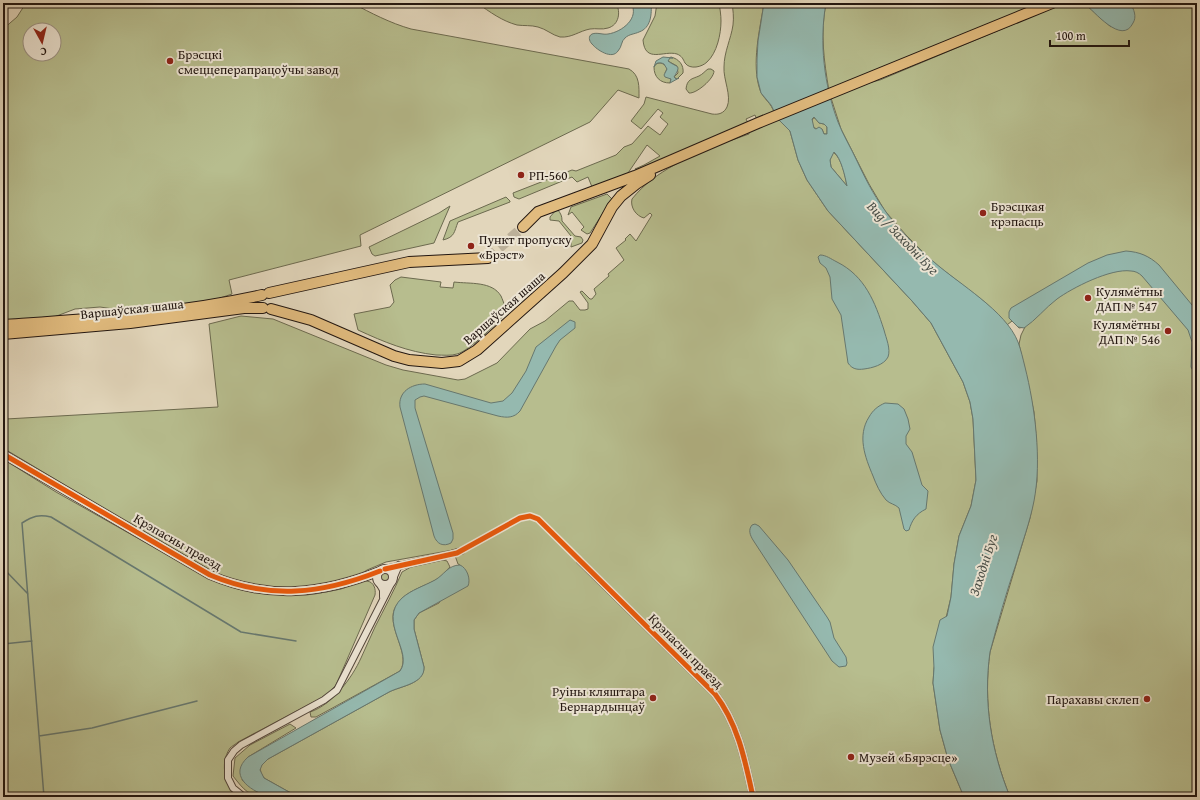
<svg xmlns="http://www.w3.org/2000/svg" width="1200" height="800" font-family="'Gentium Book Plus',serif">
<rect width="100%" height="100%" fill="#e2d6bb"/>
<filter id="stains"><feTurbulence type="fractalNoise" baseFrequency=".005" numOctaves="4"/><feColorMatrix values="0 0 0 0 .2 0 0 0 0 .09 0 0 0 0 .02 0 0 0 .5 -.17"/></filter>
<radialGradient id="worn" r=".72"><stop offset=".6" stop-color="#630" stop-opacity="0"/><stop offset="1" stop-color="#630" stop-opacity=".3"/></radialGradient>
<path fill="#b7bd8e" stroke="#6c6a4f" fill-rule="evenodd" d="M26 3H352C371 13 390 23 411 29L629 69C640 75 639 87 639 98L618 90 590 122 360 235 361 246 229 280 232 294 211 301 127 311 100 307 75 309 54 317 3 320V29L17 17ZM30 30H54V54H30Z
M477 3H616C621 12 619 25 608 28 602 30 596 28 590 29 579 31 572 38 560 37 552 35 546 29 538 27 531 25 524 26 517 25 502 21 490 12 477 3Z
M657 3H719C720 9 721 15 721 21 721 34 717 53 707 62 702 67 690 70 685 63 683 59 682 56 677 54 664 50 645 64 643 40L655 16Z
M732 3H764C760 29 751 64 760 90 763 99 772 103 774 113L757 120 755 115 746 119 748 123 640 169H635L644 165 660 156 647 145 628 173 592 187 588 177 577 182 572 177 519 199 514 197 513 193 572 170 576 171 616 155 624 147 632 144 648 126 660 135 668 124 660 117 663 113 658 109 641 129 631 121 644 104 646 97 712 114C719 115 724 113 727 107 732 96 723 79 724 67 724 52 731 39 733 25 734 17 733 10 732 3Z
M826 3H1040L829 91C824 61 820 33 826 3Z
M1064 3H1084L1111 27 1132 5 1130 3H1197V797H1010C991 750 983 702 990 652L1030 518 1037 481 1036 436 1034 412 1019 344 1021 335 1025 327 1019 328 1012 321 1007 325 987 304 933 262 906 235 885 211 869 184 841 129 831 98 872 81V82L880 80Z
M671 57C679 59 684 65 683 73L677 79 674 77 678 73 677 66 668 61 669 58Z
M659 63C663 63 666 65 667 69L665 73 671 79 670 83C660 83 654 77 654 67L656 64Z
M708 69H711L714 71C714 79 696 94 689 93L686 89C687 79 692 79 699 76 703 74 705 71 708 69Z
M813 118H815L819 123 824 124 827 127V134H824L822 129C814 130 810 126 813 118Z
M778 119 790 131 798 160 807 180 828 211 912 301 931 323 963 382 970 402 973 419 976 480 971 506 959 536 954 564 951 597 934 668 933 683 940 730 948 759 964 797H298L264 778 261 773 260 767 268 759 389 692C401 686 424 684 424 667L414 629V620L419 613 439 603 460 565 458 564 453 550 386 562 367 570 361 574 333 584 286 589 236 582 202 567 3 448V432L6 424V419L218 407 209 324 241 316 273 319 386 365 403 370 458 380 465 379 497 363 530 329 545 321 569 301H573L580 310H585L588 309V303L580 292 582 291 590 299H592L596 294 594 289 609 276 608 274 624 260 616 248 626 240 625 239 630 234 636 241 652 215 650 213 644 218C636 216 630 207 632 199 655 170 692 156 725 141L732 140 749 134V132Z
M833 152C842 158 845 176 847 186L831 167 830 160Z
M607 194 612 199 590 233 587 234 581 230 584 227 572 212 568 215 571 207Z
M506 197 510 201V202L458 222C454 232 455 237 443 240L450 221Z
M450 206 434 243 375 256 372 254 369 247 439 213Z
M556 210H558C561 214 562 216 562 221L575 236 581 237 583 240 582 243 571 247V236L559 221 550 220V217Z
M401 277 441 282 440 287 453 288 454 282C470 284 492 281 501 296 504 303 506 308 504 315 496 324 469 351 457 354 451 356 443 355 436 355 408 352 384 342 358 330L354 314 390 307 394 302 390 285 395 280Z
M3 459 56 492 203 575C217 582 231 588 246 591 267 596 305 596 326 592 331 591 336 590 341 589 349 587 359 579 367 581 374 582 376 589 375 595L336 685 325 696 238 742C236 744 232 746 230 748 219 764 225 788 240 797H3Z
M443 560 447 561 450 567C446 570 444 575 439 578 425 587 405 590 396 606 384 625 412 654 400 671L316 717H311L310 712C332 705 352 678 361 658 366 648 370 637 375 627 384 609 394 591 402 572L411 567Z
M378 577a7 7 0 1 1 14 0a7 7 0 1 1-14 0Z
M290 724 296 728 248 757 242 780 248 785 268 797C249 797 244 790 233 776L235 758 250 745Z"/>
<path fill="#95b9af" stroke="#67786f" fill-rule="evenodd" d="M631 3H651C652 14 651 28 639 32 635 34 629 34 625 38 621 41 622 47 618 51 612 60 597 50 592 44 589 41 588 36 592 34 597 32 603 35 608 34 622 32 640 18 631 3Z
M764 3H826C819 42 824 85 838 122 843 135 851 148 857 161 865 178 873 194 884 209 895 226 918 249 934 262 959 284 1006 311 1018 342 1021 350 1023 359 1025 367 1035 407 1042 460 1034 501 1030 522 1022 543 1016 564 1006 593 998 622 990 652 983 702 991 750 1010 797H964L948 759 940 730 933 683 934 668 933 647 940 620 947 616 951 597 954 564 959 536 971 506 976 480 973 419 970 402 963 382 931 323 912 301 828 211 807 180 798 160 790 131 778 119 771 105 761 93 757 77V60L758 41ZM814 117 819 123 824 124 827 127V134H824L822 129 819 127 816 129 814 128 812 119ZM834 152C841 158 845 176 847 186L831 167 830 160Z
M1084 3H1130C1134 9 1137 17 1133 23 1122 46 1094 11 1084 3Z
M663 57 673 58H670L668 61C677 68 682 64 674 77L676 79 679 78 670 83 671 79 665 77 664 75 667 69 664 64C660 62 656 62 654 67L656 61Z
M1126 251C1140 252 1149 256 1159 265L1197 311V378L1191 367 1192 342 1188 330 1142 276C1139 273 1135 271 1131 271 1111 268 1072 288 1057 299 1045 308 1036 320 1024 328L1018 327 1009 318V312L1011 308 1088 263 1107 255Z
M820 255C826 255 831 259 837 262 865 276 875 302 884 330 886 338 891 349 888 357 884 365 872 368 864 369 857 370 852 369 848 363L841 315 832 299 830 277 826 268 820 263 818 257Z
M570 320 575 322V328L560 340 556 346 520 411C514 418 507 418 498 416L424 396 420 397 415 400V408L453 533V539L451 543C443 547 437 544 434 536L400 407C398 392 411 384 425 384L491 403 503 401 512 393 526 371 536 347Z
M885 403 898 404 904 409 908 419 910 429 906 436V444L912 452 922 485 928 491 926 509C916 514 912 520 909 530L906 531 904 529 899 508C895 504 890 504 886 500 880 493 876 484 873 476 865 457 857 436 869 417 873 410 878 406 885 403Z
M755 524 759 526 788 560 827 617 830 622 834 638 846 657 847 663 846 666 839 667 832 661 753 540C750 535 748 530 752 525Z
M460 565C467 568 471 579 468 586L419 613 414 620V629L424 667C425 684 400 686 389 692L268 759 262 765 260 770 264 778 298 797C290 797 274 799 267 796 249 790 228 775 248 757L400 671C414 652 377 621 402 598 411 590 424 586 435 580 444 575 448 565 460 565Z"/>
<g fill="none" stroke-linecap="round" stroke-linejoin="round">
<path stroke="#67786f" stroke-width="1.5" d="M3 568 28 594
M3 644 32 641
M39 736 92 728 197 701
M44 797 22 523C33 516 39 514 51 517L241 632 296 641"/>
<path stroke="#bcb099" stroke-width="6" stroke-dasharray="6 3" stroke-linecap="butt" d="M461 551 520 518 530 516 538 519 580 561"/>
<path stroke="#bcb099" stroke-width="10" stroke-dasharray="10 5" stroke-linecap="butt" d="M488 258 523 227"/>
<defs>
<path id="minor" d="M580 561 715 694C738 724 745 760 753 797
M385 569 444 556 461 551
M393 579 399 565
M379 583 383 590V597
M244 797 233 788 228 778V760L234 751 241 745 324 700 337 690 392 582"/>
<path id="tertiary" d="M3 454 210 575C269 600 322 594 380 571
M377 577a8 8 0 1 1 16 0a8 8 0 1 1-16 0Z"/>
<path id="trunk" d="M523 227 538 212 635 176 758 123 1052 3
M269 293 409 262 488 258
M271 309 311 320 394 356 409 360 442 363 459 361 477 350 563 273 592 244 612 207 621 196 636 184 650 175
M3 325C89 319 177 314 262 295
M3 334 130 323 244 308H263"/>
</defs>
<use href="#minor" stroke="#52463b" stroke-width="8"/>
<use href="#tertiary" stroke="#52463b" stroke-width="10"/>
<use href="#trunk" stroke="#221610" stroke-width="12"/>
<use href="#minor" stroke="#ece4d3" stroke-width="6"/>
<use href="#tertiary" stroke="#ece4d3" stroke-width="8"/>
<use href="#trunk" stroke="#e1bb7e" stroke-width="10"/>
<defs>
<path id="cycleway" d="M3 454 210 575C269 600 322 594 380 571
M385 569 457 553 520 518 530 516 538 519 715 694C738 724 745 760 753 797"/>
</defs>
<use href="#cycleway" stroke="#ece4d3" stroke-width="8"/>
<use href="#cycleway" stroke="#e8590c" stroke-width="5"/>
</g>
<g fill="#8f2418" stroke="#ece4d3" stroke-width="1.5">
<circle cx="170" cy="61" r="4"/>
<circle cx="521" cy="175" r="4"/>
<circle cx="983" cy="213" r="4"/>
<circle cx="471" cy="246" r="4"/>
<circle cx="1088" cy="298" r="4"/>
<circle cx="1168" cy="331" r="4"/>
<circle cx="653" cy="698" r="4"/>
<circle cx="1147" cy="699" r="4"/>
<circle cx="851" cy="757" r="4"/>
</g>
<g text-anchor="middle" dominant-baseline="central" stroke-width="4" stroke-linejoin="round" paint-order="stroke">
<g font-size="13" fill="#221610" stroke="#ece4d3" text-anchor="start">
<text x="178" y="54">Брэсцкі<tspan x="178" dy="15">смеццеперапрацоўчы завод</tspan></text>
<text x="529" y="175">РП-560</text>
<text x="991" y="206">Брэсцкая<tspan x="991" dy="15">крэпасць</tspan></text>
<text x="479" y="239">Пункт пропуску<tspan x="479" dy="15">«Брэст»</tspan></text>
<text x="1096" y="291">Кулямётны<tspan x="1096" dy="15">ДАП № 547</tspan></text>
<text x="1160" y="324" text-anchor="end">Кулямётны<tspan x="1160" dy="15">ДАП № 546</tspan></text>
<text x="645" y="691" text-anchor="end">Руіны кляштара<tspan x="645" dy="15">Бернардынцаў</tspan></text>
<text x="1139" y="699" text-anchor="end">Парахавы склеп</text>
<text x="859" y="757">Музей «Бярэсце»</text>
</g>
<g font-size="13" fill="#221610" stroke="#ece4d3">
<text transform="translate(504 308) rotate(-41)">Варшаўская шаша</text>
<text transform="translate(132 309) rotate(-6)">Варшаўская шаша</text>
<text transform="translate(178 542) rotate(30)">Крэпасны праезд</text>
<text transform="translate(686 651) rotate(45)">Крэпасны праезд</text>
</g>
<g font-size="14" font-style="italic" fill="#4a4f48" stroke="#ece4d3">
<text transform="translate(903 238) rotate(46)">Bug / Заходні Буг</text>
<text transform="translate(983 565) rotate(-72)">Заходні Буг</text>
</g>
</g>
<rect width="1200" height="800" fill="none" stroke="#e2d6bb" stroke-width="16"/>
<rect x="4" y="4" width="1192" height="792" fill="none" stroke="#221610" stroke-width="2"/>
<rect x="8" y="8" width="1184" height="784" fill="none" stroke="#221610"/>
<g transform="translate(42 42) rotate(172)"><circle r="19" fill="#ece4d3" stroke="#9b9285"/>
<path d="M0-3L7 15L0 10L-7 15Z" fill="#8f2418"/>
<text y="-6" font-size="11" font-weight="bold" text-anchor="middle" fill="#221610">С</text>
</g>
<path d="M1050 40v6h79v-6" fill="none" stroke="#221610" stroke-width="2"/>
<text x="1056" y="40" font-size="12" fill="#221610" stroke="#ece4d3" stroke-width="3" paint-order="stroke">100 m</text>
<rect width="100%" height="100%" filter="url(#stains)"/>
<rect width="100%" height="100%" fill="url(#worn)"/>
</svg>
